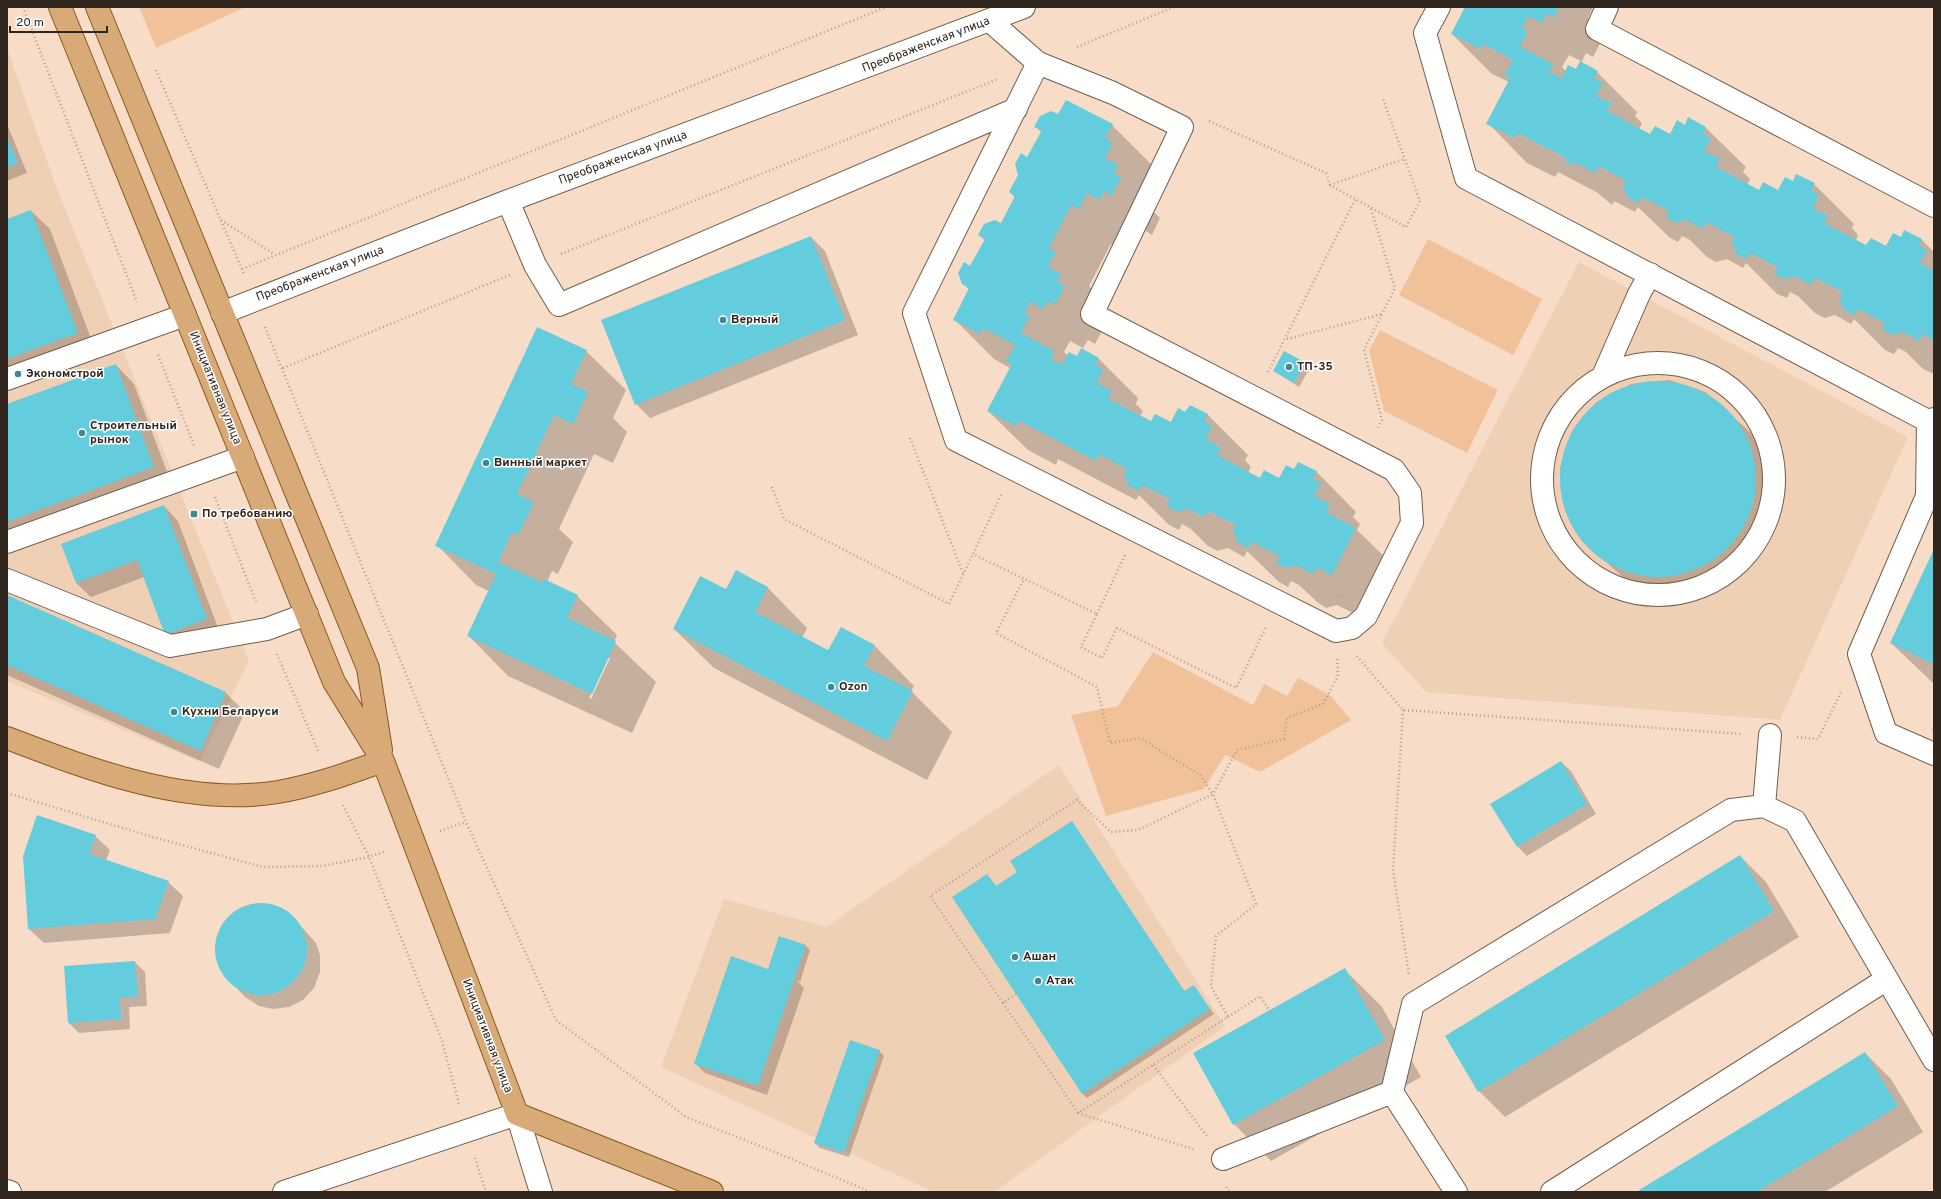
<svg xmlns="http://www.w3.org/2000/svg" width="1941" height="1199" font-family="Overpass,sans-serif">
<rect width="100%" height="100%" fill="#f7ddc7"/>
<path fill="#f0d0b5" d="M7 48 56 186 249 661 200 762 7 681Z
M1579 262 1908 437 1780 720 1426 692 1382 643Z
M1059 765 1225 1026 994 1192H934L661 1067 724 899 826 927Z"/>
<path fill="#f1c29a" d="M139 7H246L156 48Z
M1428 239 1542 299 1513 355 1399 295Z
M1380 330 1498 390 1467 453 1384 411 1369 350Z
M1153 652 1253 705 1264 684 1287 696 1298 678 1330 695 1351 720 1260 772 1225 755 1204 789 1106 816 1071 715 1118 706Z"/>
<path fill="#0003" fill-rule="evenodd" d="M1466 7H1593L1588 18 1599 29 1602 40 1593 57 1586 53 1581 63 1597 72 1637 112 1635 116 1642 123 1639 129 1651 135H1670L1685 126 1689 119 1706 128 1746 167 1743 172 1750 179 1747 185 1759 191H1779L1793 182 1814 184 1854 224 1852 228 1858 235 1856 241 1867 247H1887L1901 238 1905 231 1922 240 1934 252V374L1923 369 1906 352 1898 348 1894 354 1885 350 1854 319 1851 324 1835 315 1825 318 1815 313 1798 296 1790 292 1787 298 1777 294 1746 263 1743 268 1727 259 1716 262 1707 257 1690 240 1682 236 1678 242 1669 237 1638 207 1635 212 1614 201 1612 205 1598 193 1558 172 1555 177 1527 163 1488 123 1509 82 1492 74 1452 34ZM1569 55 1581 61 1576 70 1566 71 1562 67Z
M1058 116 1112 125 1152 165 1145 177 1152 184 1146 195 1157 206 1154 212 1160 218 1152 235 1144 230 1119 248 1111 244 1089 286 1095 292 1104 327 1095 344 1088 340 1083 348 1070 341 1064 352 1068 356 1099 359 1138 398 1136 404 1143 411 1140 416 1151 423H1171L1186 414 1190 406 1208 415 1248 455 1245 460 1251 467 1248 473 1261 479 1280 480 1295 471 1299 463 1317 472 1356 512 1353 517 1360 524 1357 530 1396 568 1372 614 1357 607 1353 613 1337 605 1326 608 1317 602 1299 585 1291 581 1288 587 1279 582 1247 551 1244 557 1228 548 1217 551 1208 546 1191 529 1182 524 1179 530 1169 525 1139 495 1136 500 1058 459 1056 465 1028 450 988 411 1010 368 994 359 954 319 970 290 962 283 985 241 979 235 1002 224 1015 198 1010 192 1042 133 1036 127Z
M7 124 27 173 7 181Z
M31 211 50 229 96 352 7 385V220Z
M811 237 825 251 858 335 650 418 636 404Z
M586 351 626 390 613 418 627 432 613 463 594 454 559 529 573 542 558 574 552 571 547 582 577 596 617 635 614 642 656 682 632 733 508 676 469 636 489 591 476 585 437 545ZM608 658H610L591 699 589 698Z
M1305 364 1310 368 1299 387 1274 371Z
M116 365 134 384 172 485 7 547V405Z
M1669 380 1705 392 1750 432 1768 466 1771 504 1760 541 1735 571 1701 588 1663 592 1626 580 1582 540 1564 506 1560 468 1572 431 1597 402 1631 384Z
M164 506 178 521 220 633 180 649 165 634 144 577 91 597 76 583Z
M1934 551V684L1891 643Z
M736 572 768 588 807 628 802 638 829 652 841 628 875 646 914 686 911 691 952 732 927 780 714 668 674 629 726 590Z
M7 597 226 693 245 712 219 769 7 675Z
M1934 725V733L1932 730Z
M1561 762 1571 771 1596 814 1527 856 1517 846Z
M1072 822 1185 992 1194 986 1214 1014 1087 1098 1082 1093 987 875 997 887 1019 872Z
M95 836 110 850 106 861 168 882 183 896 170 933 44 943 29 929Z
M1740 856 1766 882 1799 937 1505 1117 1479 1091Z
M259 904 275 906 290 914 316 943 320 955V972L314 988 303 1000 289 1007 273 1009 259 1006 245 997 221 971 217 958 216 943 220 930 230 916 243 908Z
M780 937 806 946 810 950 800 982 796 980 804 988 767 1095 705 1073 695 1063 772 971Z
M135 962 145 972 147 1006 129 1007 130 1029 79 1033 69 1023Z
M1345 970 1382 1007 1421 1077 1271 1161 1234 1124Z
M879 1051 884 1056 849 1157 820 1148 815 1143Z
M1865 1053 1891 1079 1923 1132 1825 1192H1638Z"/>
<path fill="#63cddd" d="M1465 7H1559L1553 18 1546 14 1542 23 1529 16 1522 28 1528 31 1520 47 1553 64 1549 72 1562 78 1568 65 1576 69 1580 61 1598 71 1594 78 1603 83 1596 96 1612 103 1607 111 1650 134 1655 126 1670 134 1677 120 1685 125 1688 117 1706 127 1703 134 1711 139 1704 151 1720 159 1716 167 1759 190 1763 182 1778 190 1785 177 1793 181 1796 174 1815 183 1811 191 1819 195 1813 208 1828 216 1824 223 1866 245 1871 238 1886 246 1893 233 1901 237 1904 230 1922 239 1919 246 1927 250 1920 263 1934 271 1932 279 1934 280V340L1923 334 1919 341 1903 332 1892 335 1882 329 1885 323 1858 309 1854 315 1844 310 1839 299 1843 292 1815 278 1811 285 1795 276 1785 279 1774 274 1778 267 1750 253 1747 259 1736 254 1733 243H1731L1734 237 1707 222 1703 229 1686 220 1676 223 1666 217 1669 211 1642 197 1638 203 1628 198 1623 187 1626 181 1599 166 1595 173 1574 162 1572 166 1565 161 1566 158 1518 133 1515 138 1486 124 1510 78 1504 76 1513 60 1483 44 1480 49 1451 34Z
M1066 100 1113 124 1105 139 1113 143 1105 158 1118 165 1114 173 1121 177 1112 196 1104 191 1100 200 1087 193 1079 209 1071 205 1049 248 1056 252 1048 267 1061 274 1057 282 1065 286 1055 305 1048 301 1043 309 1030 302 1024 314 1030 316 1021 333 1054 351 1051 359 1062 365 1069 352 1077 356 1081 348 1099 358 1096 365 1103 370 1097 383 1112 391 1108 399 1151 421 1155 414 1171 422 1178 408 1185 412 1190 405 1208 414 1204 422 1212 426 1206 439 1221 448 1217 455 1260 478 1264 470 1279 478 1286 465 1294 469 1298 462 1317 471 1313 479 1321 483 1314 496 1330 504 1326 512 1356 528 1332 575 1317 568 1313 574 1296 565 1286 568 1276 563 1279 556 1252 542 1248 548 1238 543 1234 532H1232L1236 525 1208 511 1204 517 1188 509 1177 512 1167 506 1170 499 1142 485 1139 491 1128 486 1125 476 1123 475 1127 469 1099 454 1096 461 1018 420 1016 426 987 411 1012 364 1006 361 1015 345 983 328 980 334 953 320 969 288 962 284 958 273 964 262 970 266 985 239 978 235 984 224 995 220 1001 223 1015 196 1009 192 1018 175 1015 164 1021 153 1027 157 1042 130 1034 127 1040 116 1051 111 1058 114Z
M7 137 18 163 7 168Z
M31 210 78 333 7 359V219Z
M811 236 845 320 635 405 601 320Z
M537 327 587 350 571 384 588 392 573 424 554 415 517 494 534 502 518 535 512 532 498 562 543 583 544 579 578 595 567 618 616 641 592 694 467 636 496 574 435 546Z
M1284 351 1306 363 1294 383 1273 371Z
M116 364 154 467 7 522V404Z
M1560 479a98 98 0 1 1 196 0a98 98 0 1 1-196 0Z
M164 505 207 619 165 635 137 560 76 583 61 544Z
M1934 549V664L1890 643Z
M736 570 768 587 755 612 828 650 841 627 875 645 864 666 913 691 887 741 673 629 700 576 726 589Z
M7 595 226 692 201 751 7 665Z
M1561 761 1587 804 1517 847 1490 804Z
M37 815 96 835 89 854 169 881 155 919 28 929 23 856Z
M1072 821 1184 991 1194 985 1210 1009 1082 1094 952 897 987 874 996 886 1017 872 1010 861Z
M1740 855 1774 911 1478 1092 1445 1036Z
M215 949a46 46 0 1 1 92 0a46 46 0 1 1-92 0Z
M779 936 806 945 758 1086 694 1064 731 956 768 969Z
M135 961 138 997 120 998 121 1019 68 1023 64 966Z
M1345 968 1385 1040 1233 1125 1193 1053Z
M850 1040 880 1050 844 1153 814 1143Z
M1865 1052 1898 1106 1757 1192H1636Z"/>
<g fill="none" stroke-linecap="round" stroke-linejoin="round">
<defs>
<path id="minor" d="M1439 7 1425 33 1466 178 1928 421 1934 419
M1607 7 1597 29 1934 206
M990 21 1038 63 1113 93 1182 127 1092 314 1394 470 1410 493 1412 523 1366 616 1352 628 1336 631 956 440 914 313 1038 63
M508 201 535 265 559 305 1016 109
M222 313 508 201 1024 7
M1542 479a116 116 0 1 1 232 0a116 116 0 1 1-232 0Z
M1604 374 1639 294 1650 274
M7 379 185 315
M1928 421 1927 496 1934 499
M1927 496 1859 654 1886 733 1934 754
M7 542 243 457
M7 580 170 646 267 629 307 614
M1764 806 1770 735
M1223 1159 1392 1092
M7 1191 10 1192
M284 1192 517 1114 541 1192
M1456 1192 1392 1092 1413 1004 1731 810 1764 806 1795 821 1934 1060
M1552 1192 1887 979"/>
<path id="major" d="M60 7 334 682 383 761 517 1114 712 1192
M97 7 368 668 381 750
M7 738C91 770 187 807 278 792 314 786 349 773 383 761"/>
</defs>
<use href="#minor" stroke="#735d4a" stroke-width="24"/>
<use href="#major" stroke="#8c571e" stroke-width="24"/>
<path stroke="#b29e8c" stroke-width="2.5" stroke-dasharray="1 3" stroke-linecap="butt" d="M23 7 137 302
M1077 47 1174 7
M156 70 244 274
M1209 121 1326 173 1330 185 1406 227 1420 201 1383 99
M1330 185 1404 159
M1371 209 1395 288 1364 350 1382 420 1377 429
M221 220 274 254
M561 254 998 79
M242 269 886 7
M265 327 466 822 556 1020 686 1117 755 1144 871 1192
M1287 339 1382 314
M158 355 194 445
M283 368 510 275
M1268 372 1355 200
M910 438 963 573
M772 487 784 519 949 604 973 554
M1001 495 973 554 1097 614 1081 647 1102 658 1117 628 1236 688 1266 627
M215 497 256 602
M1334 598 1344 594
M1097 614 1125 555
M277 654 319 753
M1357 656 1403 710 1742 734
M1403 710 1393 870 1409 975
M1797 737 1818 739 1842 690
M7 793 156 838 263 867 321 866 369 857 386 851
M343 805 369 857 442 1041 459 1104
M440 831 466 822
M1016 994 1003 1003 930 896 1077 800 1111 832 1138 830 1213 794 1237 750 1284 739 1287 718 1323 704 1338 676 1337 658
M1003 1003 1078 1113 1228 1017 1211 986 1216 936 1256 904 1213 794 1200 775 1140 738 1110 743 1097 687 996 633 1024 579
M1228 1017 1260 996 1269 1010
M1153 1065 1207 1136
M1078 1113 1196 1150
M475 1158 486 1192
M1226 1187 1230 1192"/>
<use href="#minor" stroke="#fff" stroke-width="22"/>
<use href="#major" stroke="#d8aa78" stroke-width="22"/>
</g>
<g fill="#418791" stroke="#fff" stroke-width="1.5">
<circle cx="723" cy="320" r="4"/>
<circle cx="1289" cy="367" r="4"/>
<circle cx="18" cy="374" r="4"/>
<circle cx="82" cy="433" r="4"/>
<circle cx="486" cy="463" r="4"/>
<rect x="190" y="510" width="8" height="8" rx="2"/>
<circle cx="831" cy="687" r="4"/>
<circle cx="174" cy="712" r="4"/>
<circle cx="1015" cy="957" r="4"/>
<circle cx="1038" cy="981" r="4"/>
</g>
<g text-anchor="middle" dominant-baseline="central" stroke-width="3" stroke-linejoin="round" paint-order="stroke">
<g font-size="12" fill="#30261e" stroke="#fff">
<text transform="translate(926 45) rotate(-21)">Преображенская улица</text>
<text transform="translate(623 158) rotate(-20)">Преображенская улица</text>
<text transform="translate(320 274) rotate(-21)">Преображенская улица</text>
<text transform="translate(215 388) rotate(68)">Инициативная улица</text>
<text transform="translate(487 1036) rotate(69)">Инициативная улица</text>
</g>
<g font-size="12" font-weight="bold" fill="#30261e" stroke="#fff" text-anchor="start">
<text x="731" y="320">Верный</text>
<text x="1297" y="367">ТП-35</text>
<text x="26" y="374">Экономстрой</text>
<text x="90" y="426">Строительный<tspan x="90" dy="14">рынок</tspan></text>
<text x="494" y="463">Винный маркет</text>
<text x="202" y="514">По требованию</text>
<text x="839" y="687">Ozon</text>
<text x="182" y="712">Кухни Беларуси</text>
<text x="1023" y="957">Ашан</text>
<text x="1046" y="981">Атак</text>
</g>
</g>
<rect width="1941" height="1199" fill="none" stroke="#30261e" stroke-width="16"/>
<path d="M10 26v6h97v-6" fill="none" stroke="#30261e" stroke-width="2"/>
<text x="16" y="26" font-size="12" fill="#30261e" stroke="#ffffff" stroke-width="3" paint-order="stroke">20 m</text>
</svg>
